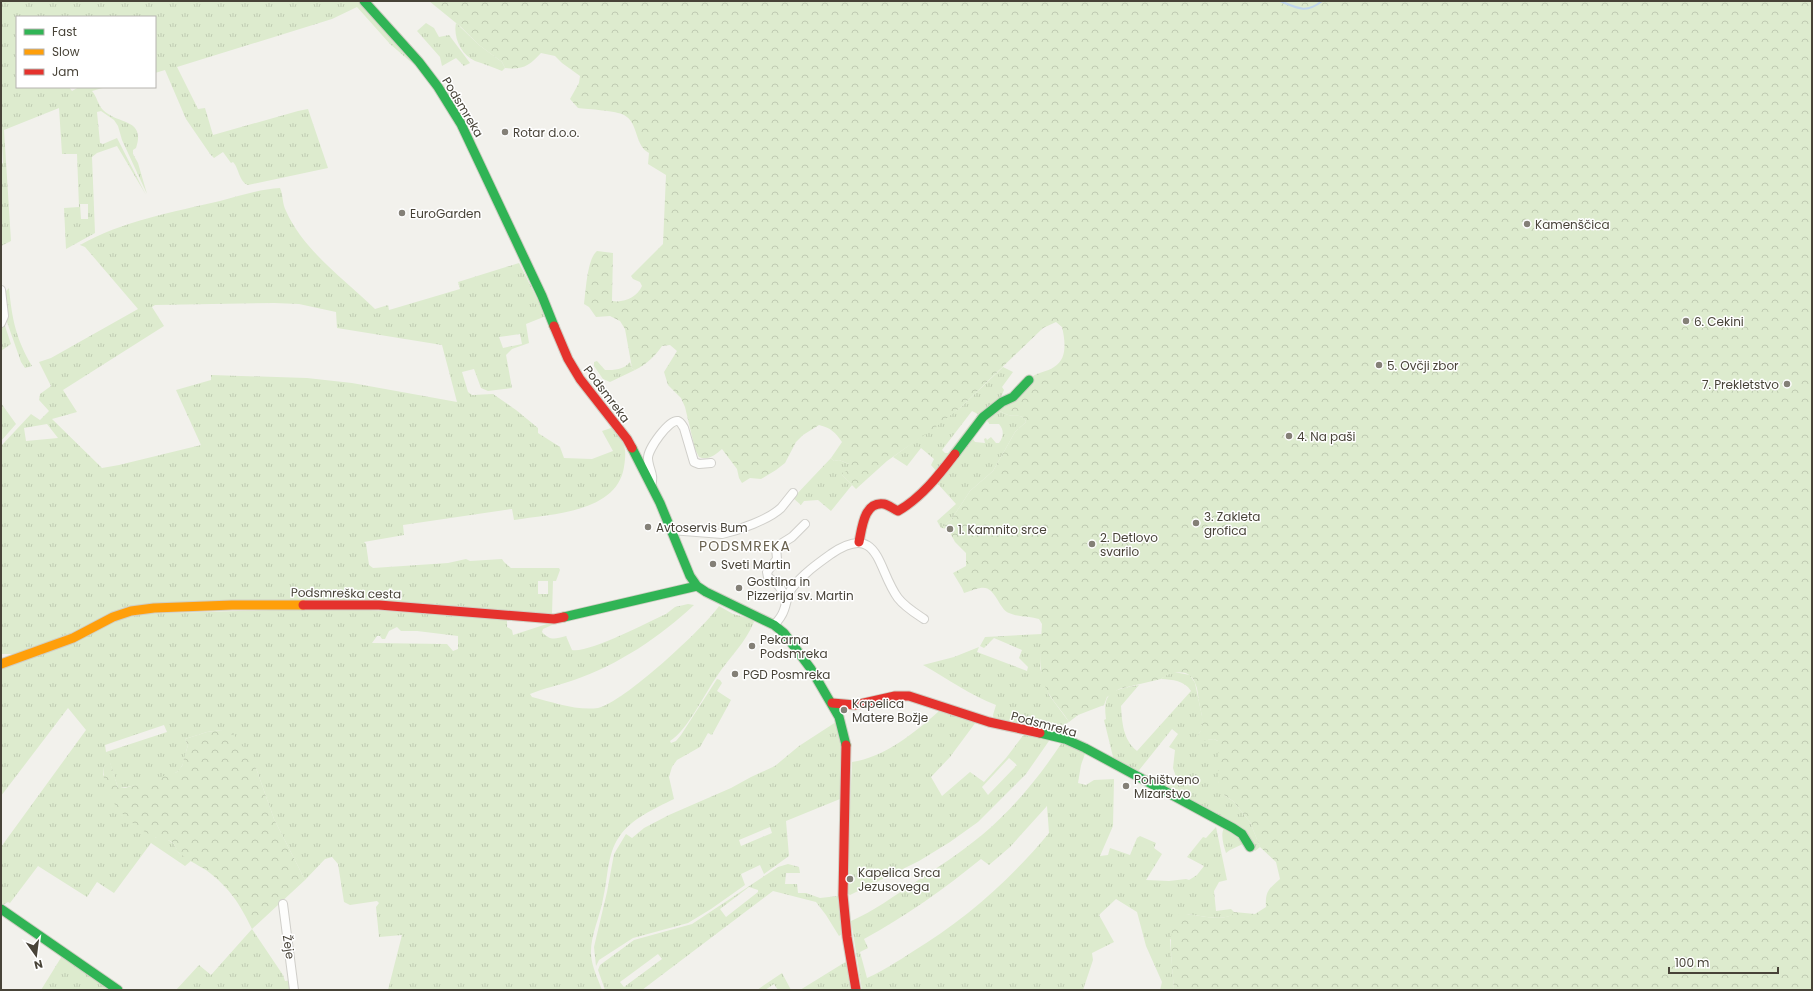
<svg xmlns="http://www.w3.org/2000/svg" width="1813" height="991" font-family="Poppins,sans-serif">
<defs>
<pattern id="grass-tufts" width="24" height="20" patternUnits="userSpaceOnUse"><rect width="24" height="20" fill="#ddebce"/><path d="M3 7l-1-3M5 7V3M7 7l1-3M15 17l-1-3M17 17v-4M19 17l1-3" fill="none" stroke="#bfcbb2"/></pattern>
<pattern id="forest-crowns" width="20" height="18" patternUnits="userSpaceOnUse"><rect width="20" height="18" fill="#ddebce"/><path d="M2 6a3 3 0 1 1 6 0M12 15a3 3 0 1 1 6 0" fill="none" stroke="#bfcbb2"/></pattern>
</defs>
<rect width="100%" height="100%" fill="#f2f1ec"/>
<path fill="url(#grass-tufts)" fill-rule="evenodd" d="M1 1H359L412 63 390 44 357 7 332 19 177 67 198 109 205 108 213 135 298 111 308 109 328 168 248 185C239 182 239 168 233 162L231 163 223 152 214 158 210 154 186 119 165 70 155 73V17H17V87H69L72 91 79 87H106L92 91C97 97 98 105 103 110 118 125 146 118 136 148L133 150V154L138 163 147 194 122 140 118 126 114 120 101 111 97 112 100 143 103 144 117 138 146 195 117 146 97 153 92 157 95 233 66 249 64 208 79 207 77 154H62L59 108 4 130 11 241 1 246V163H3L1 126ZM80 204H88V219H81Z
M426 23 434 28 439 37 449 35 470 63 464 66 456 58 442 66 440 57 417 31Z
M456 23 479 45 502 62 505 68 502 71C493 67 484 64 475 61 461 55 453 37 456 23Z
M280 188C283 194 282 203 286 211 304 251 344 279 375 309L388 305 389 310 460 289 458 282 519 263 546 316 526 324 529 343 512 349 506 355 512 388 488 391 481 388 474 369 462 372 468 392 472 395 493 394 516 410 538 428V433L560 447 564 458 592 459 613 451 602 431 614 427C625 443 627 448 624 467 617 513 550 514 514 520L512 509 403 525 404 535 364 542 366 544 369 565 373 568 448 563 466 559 470 561 502 559 504 562 511 568H559L560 570 556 581H553L552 614 188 603 91 626 17 654H1V446L31 414 40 420 49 411 39 400 40 394 51 386 39 362 51 358 138 309 85 247 80 245C122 221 173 212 220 201 240 196 260 189 280 188ZM274 303 299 304 336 312 337 328 442 345 457 402 352 383 307 378 211 375V380L176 390 201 445 119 465 102 468 52 419 77 412 63 390 164 326 152 307 155 305ZM520 334 522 344 503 348 499 337ZM47 424 58 438 26 441 24 428ZM538 581H548V594H538Z
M9 288C12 319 16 339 32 366L25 368 21 362 7 322 5 292Z
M4 323 11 344 1 351V328Z
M597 361 605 370C615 370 623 370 630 362L632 368 635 370 610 382 603 379 594 366V362Z
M1003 367 1013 372 1002 387 1004 390 999 402 938 473 931 465 934 459 921 448 907 466 893 457 961 407ZM972 411 978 414 948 453H945L942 450Z
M1 403 16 424 1 441Z
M998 410C1002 412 1005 414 1008 415 1017 417 1023 413 1026 422L1015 432 993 471 970 491 951 520 941 528 937 521 956 504 938 484V479L973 439 975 442 985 443 984 439 986 438 987 440 991 437 996 443H999C1004 436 1004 430 999 424H990L987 421Z
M831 458 834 461 839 460 849 464V470L842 475 852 485 831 511 818 500 804 501 801 505 793 498Z
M688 604 694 605C660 637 618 665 574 680 560 685 544 688 530 694L532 697C552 702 577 711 598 708 623 703 704 628 719 606L733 614 752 619 754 622C746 642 729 658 717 676 705 693 687 731 670 741L671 743 676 741 681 735 717 679 720 680 722 683 717 691 731 700 712 735 708 733 700 747 677 760 672 767 669 777 674 799C654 809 632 818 619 837 607 854 608 878 603 899 600 917 590 936 591 955 592 967 598 979 602 990H388L402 935 379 937 376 907 379 903 377 901 350 905 344 902 338 864 332 857 325 859 305 880 274 819 256 768 221 730 207 732 185 739 188 745C185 753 185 765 178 771 171 777 128 788 118 788L110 763 104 767 103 775 156 838H165L174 844 179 853 192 860 185 866 151 843 114 893 97 882 87 897 38 866 10 903 8 902 1 906V847L86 730 68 708 1 796V668L130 614 340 608 507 619V627L512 630 513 635 553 622 561 621 543 629 542 632C550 641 555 639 566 636L572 650C590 653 646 623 666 614L675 607ZM397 627 401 631H417L458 636V649L453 651 447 644 372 643 377 636H380L382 639H385L389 631ZM164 725 167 732 106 752 105 745Z
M1042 634 1040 668 1049 695 1069 722 1049 733 994 721 993 715 996 705C970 695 948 679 923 665L954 657 979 647 977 652 1027 671 1028 667 1019 658 1022 650 994 638 984 648 980 646 985 637Z
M1174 672 1190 675 1195 683 1203 721 1202 729 1198 735 1207 740 1214 739 1218 741V781L1224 795 1233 801 1250 822 1260 847 1255 851 1243 833 1161 785 1176 777 1173 768 1175 750 1169 747 1178 734 1172 729 1136 774 1114 761 1104 720 1106 719C1102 690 1114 690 1139 685L1121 706C1122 722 1123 740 1137 751L1191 691C1184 680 1173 680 1161 679L1166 675Z
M939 711 976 722 950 757 931 777 942 796 970 772 984 782 1006 758 1025 733 1051 738 1026 774 978 822 950 842 919 861 850 895 848 894V854L852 762C883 758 916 732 939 711ZM1009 758 1017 765 988 795 982 787Z
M836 722 842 744 840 799 786 821 789 856 764 874 760 865 741 874 745 885 711 909 688 923 633 938 599 960 596 966 594 947 607 892 614 854 626 834 632 838 644 828 669 815 731 788 751 777 775 766 799 746ZM770 827 772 833 741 846 739 840Z
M1063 741 1086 751 1081 765 1078 783 1086 785 1094 780 1114 779 1113 826 1100 856 1108 855 1110 848 1130 855 1137 838 1140 836 1156 843 1154 848 1162 854 1146 880 1169 881 1186 879 1189 880 1197 875 1204 866 1187 857 1203 837 1206 838 1216 827 1227 880 1219 882 1214 891 1216 911 1231 909 1234 912C1229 923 1197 915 1186 914L1170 940 1174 990H1160L1162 982 1146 946 1137 912 1116 899 1099 915 1114 942 1092 953 1093 960 1083 990H862L851 921C874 911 894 896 914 883 937 868 960 853 982 835 1014 808 1040 776 1063 741ZM1047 806 1049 833C1010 880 965 920 912 952 898 961 883 971 867 978L860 952 868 948 864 939C906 916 944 889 981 859L989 865 1010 847Z
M1224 828 1245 843 1230 850 1226 853C1224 846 1220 835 1224 828Z
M788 864 799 867 800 873H786L785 884H797L798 893H806L820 898 838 896 842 934 839 936 826 915 816 902 773 891 642 990H605L598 970 600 965 634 940 692 924 778 867ZM749 887 758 890V892L726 917 720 909ZM658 954 662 959 624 987 620 982Z
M252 929 283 975 285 981 292 980 290 990H176L199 965 211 975Z
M62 956 113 990H41Z
M847 961 851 990H800Z
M782 973 791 990H778L774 984 765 990H757Z"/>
<path fill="url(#forest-crowns)" d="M429 1H1812V990H1174C1173 973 1167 933 1175 918 1178 914 1181 914 1186 914 1197 915 1228 923 1234 912L1255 914 1266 907C1265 891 1269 889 1280 879L1276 862 1260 847 1250 822 1233 801 1224 795 1220 791 1218 781V741L1214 739 1201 741 1198 739V735C1206 725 1201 714 1199 702 1198 696 1198 689 1195 683 1190 668 1171 671 1161 679L1119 689 1107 697 1104 705 1078 715 1069 722C1063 712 1055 704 1049 694 1036 673 1041 647 1042 624L1039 619C1030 616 1017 617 1009 613 1004 611 1003 608 1000 604 988 583 985 586 964 593L962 588 953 573 966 566V553L955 542 948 529 941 528 951 520 970 491 993 471 1015 432 1026 422C1023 413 1017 417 1008 415 1005 414 1002 412 998 410 1009 400 1020 387 1032 377 1038 372 1047 372 1054 367 1068 359 1065 340 1062 327L1056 322 1043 328 961 407 937 426 887 461 856 489 842 475V473L849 470V464L839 460 834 461 831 458 842 442C835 432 831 428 819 425L803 435 796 442 785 463 776 470 761 479 750 478 742 483 739 478 737 469 722 449C715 455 708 461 699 457L695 449 685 407 681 398 668 385 664 372 677 351 670 345 662 346C655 356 647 364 635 370L632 368 625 329 620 321 610 316 596 317 589 307 584 304C586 291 587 259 597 251L613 253 612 301C625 303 637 297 642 286L640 282 633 279 631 276 663 244 666 175 648 164 649 153C634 145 639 123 624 115 617 111 588 109 578 108L570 99 579 83 580 76 562 63 555 56 541 53C529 66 523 70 505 68L502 62 479 45 461 27Z
M221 730 230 732 238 739 256 768 274 819 305 880 252 929C240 904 229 887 206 870 199 866 183 857 178 852 176 849 176 846 174 844 168 838 161 840 154 837 129 824 100 798 104 767L110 762 118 788H125L177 772 182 766 188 745 185 739 207 732Z"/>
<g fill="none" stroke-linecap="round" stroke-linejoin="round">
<path stroke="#c0d6ed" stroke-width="2" d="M1280 1C1297 8 1306 14 1322 1"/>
<defs>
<path id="street" d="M1 290 4 316 1 323
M651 485C655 475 648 468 648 458 648 449 669 419 678 421 681 422 682 425 684 428L694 462 699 464 711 463
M671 530 722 534C739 530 768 520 781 508 785 503 789 498 793 493
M787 598 778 585 768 577 767 572 777 559 776 547 792 537 805 524
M774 625C778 621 782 616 784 610 787 602 787 595 792 588 803 574 817 564 831 554 880 521 877 570 898 598 905 607 915 613 924 619
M283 904 294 990"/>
<path id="fast" d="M364 1 419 62 438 87 461 124 542 296 554 326
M632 448 660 503 690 576 697 586 706 592 774 625 784 633 811 669 839 717 846 745
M955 454 983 417 1002 402 1013 397 1029 380
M564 617 697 586
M1040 733 1065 739 1085 748 1233 828 1242 834 1250 847
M1 909 118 990"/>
<path id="slow" d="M1 664 73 638 113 617 131 611 154 608 232 605H303"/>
<path id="jam" d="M554 326 568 359 580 379 627 439 632 448
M859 542C862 528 864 501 884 504 889 505 893 509 898 511 921 498 939 475 955 454
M303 605H379L554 619 564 617
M832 703 855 705 895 696H909L989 722 1040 733
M846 745 843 895 847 937 856 990"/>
</defs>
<use href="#street" stroke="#d0cfca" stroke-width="10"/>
<use href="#fast" stroke="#d0cec3" stroke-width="11"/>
<use href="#slow" stroke="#d0cec3" stroke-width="11"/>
<use href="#jam" stroke="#d0cec3" stroke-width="11"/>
<use href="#street" stroke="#fdfdfc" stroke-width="8"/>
<use href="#fast" stroke="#30b455" stroke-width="9"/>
<use href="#slow" stroke="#ff9f0a" stroke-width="9"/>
<use href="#jam" stroke="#e5322d" stroke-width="9"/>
</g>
<g fill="#848077" stroke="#fff" stroke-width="1.5">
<circle cx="505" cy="132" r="4"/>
<circle cx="402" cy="213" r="4"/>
<circle cx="1527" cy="224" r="4"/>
<circle cx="1686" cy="321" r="4"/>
<circle cx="1379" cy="365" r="4"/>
<circle cx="1787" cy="384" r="4"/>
<circle cx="1289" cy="436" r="4"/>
<circle cx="1196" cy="523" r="4"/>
<circle cx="648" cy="527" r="4"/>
<circle cx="950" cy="529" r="4"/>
<circle cx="1092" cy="544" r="4"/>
<circle cx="713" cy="564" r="4"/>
<circle cx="739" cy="588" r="4"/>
<circle cx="752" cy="646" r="4"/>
<circle cx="735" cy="674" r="4"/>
<circle cx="844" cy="710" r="4"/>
<circle cx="1126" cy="786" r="4"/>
<circle cx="850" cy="879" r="4"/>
</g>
<g text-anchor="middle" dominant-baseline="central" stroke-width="3" stroke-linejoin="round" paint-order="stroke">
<g font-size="12" fill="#484338" stroke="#fff">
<text transform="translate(463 107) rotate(59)">Podsmreka</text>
<text transform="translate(607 394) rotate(53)">Podsmreka</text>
<text transform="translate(346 593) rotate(1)">Podsmreška cesta</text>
<text transform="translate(1044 724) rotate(15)">Podsmreka</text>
<text transform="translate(289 947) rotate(82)">Žeje</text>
</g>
<g font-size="12" fill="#484338" stroke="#fff" text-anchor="start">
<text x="513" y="132">Rotar d.o.o.</text>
<text x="410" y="213">EuroGarden</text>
<text x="1535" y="224">Kamenščica</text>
<text x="1694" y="321">6. Cekini</text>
<text x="1387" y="365">5. Ovčji zbor</text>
<text x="1779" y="384" text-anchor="end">7. Prekletstvo</text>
<text x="1297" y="436">4. Na paši</text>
<text x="1204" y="516">3. Zakleta<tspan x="1204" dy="14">grofica</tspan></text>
<text x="656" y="527">Avtoservis Bum</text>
<text x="958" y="529">1. Kamnito srce</text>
<text x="1100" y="537">2. Detlovo<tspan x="1100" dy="14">svarilo</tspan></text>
<text x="721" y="564">Sveti Martin</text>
<text x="747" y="581">Gostilna in<tspan x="747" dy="14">Pizzerija sv. Martin</tspan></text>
<text x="760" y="639">Pekarna<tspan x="760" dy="14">Podsmreka</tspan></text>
<text x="743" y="674">PGD Posmreka</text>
<text x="852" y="703">Kapelica<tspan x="852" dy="14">Matere Božje</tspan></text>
<text x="1134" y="779">Pohištveno<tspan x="1134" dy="14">Mizarstvo</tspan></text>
<text x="858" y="872">Kapelica Srca<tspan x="858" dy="14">Jezusovega</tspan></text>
</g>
<g font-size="14" letter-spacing="1" fill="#6a6250" stroke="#fff">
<text x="745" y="546">PODSMREKA</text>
</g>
</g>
<rect width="1813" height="991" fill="none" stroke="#484338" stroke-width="4"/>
<rect x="16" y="16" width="140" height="72" fill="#ffffff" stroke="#b6b4af"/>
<rect x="24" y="29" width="20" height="6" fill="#30b455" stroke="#b6b4af"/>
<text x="52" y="36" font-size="12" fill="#484338">Fast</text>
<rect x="24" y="49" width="20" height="6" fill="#ff9f0a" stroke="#b6b4af"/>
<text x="52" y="56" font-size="12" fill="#484338">Slow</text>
<rect x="24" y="69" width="20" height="6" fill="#e5322d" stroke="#b6b4af"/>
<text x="52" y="76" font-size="12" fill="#484338">Jam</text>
<g transform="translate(36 955) rotate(166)" stroke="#ffffff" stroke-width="3" paint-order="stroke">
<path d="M0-3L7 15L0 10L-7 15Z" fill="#484338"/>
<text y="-6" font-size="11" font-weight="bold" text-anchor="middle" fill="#484338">N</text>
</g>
<path d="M1669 967v6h109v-6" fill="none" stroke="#484338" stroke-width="2"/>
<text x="1675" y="967" font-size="12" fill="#484338" stroke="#ffffff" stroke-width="3" paint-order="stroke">100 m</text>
</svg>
